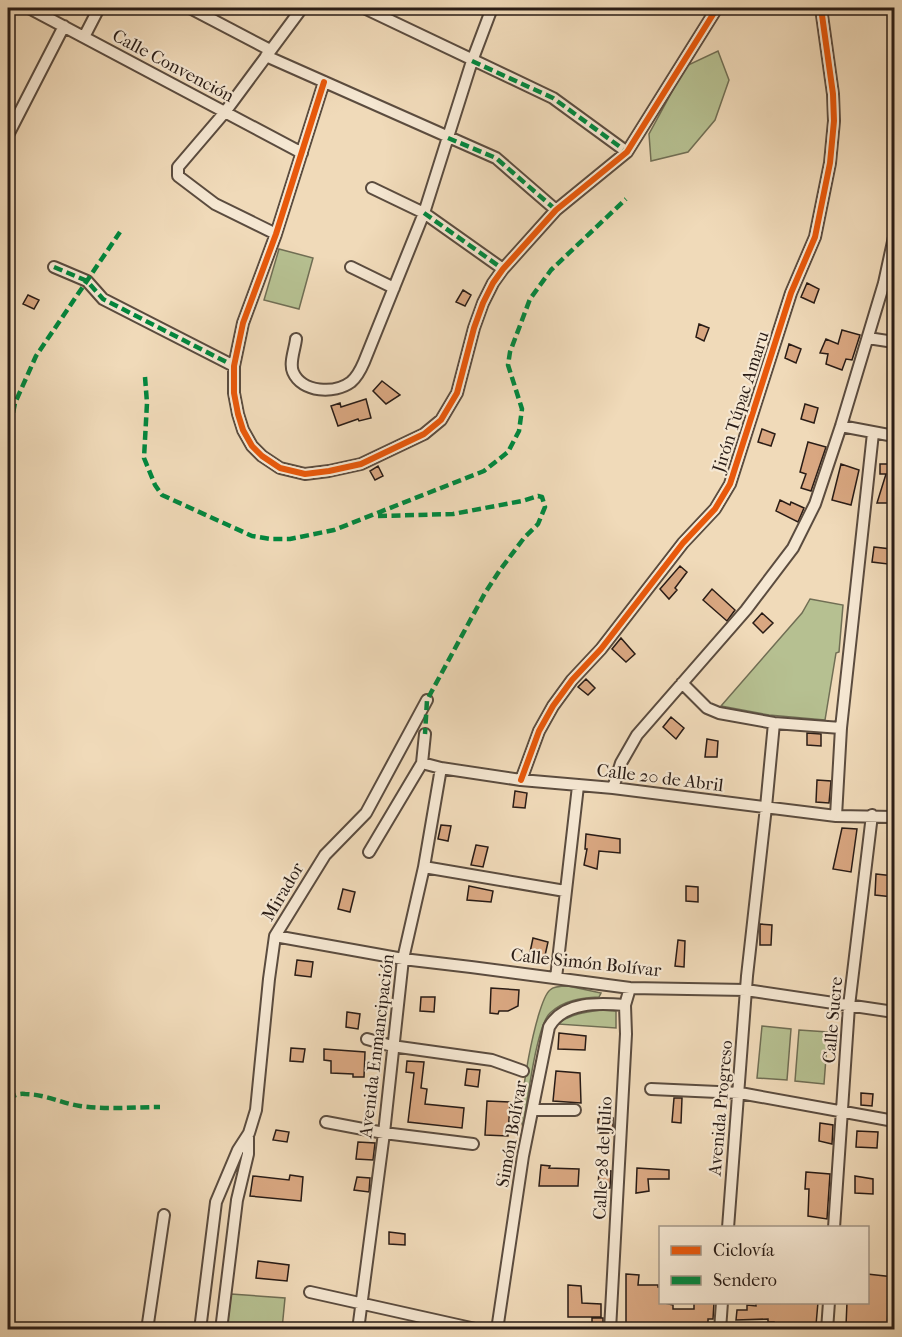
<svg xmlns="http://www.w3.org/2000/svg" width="902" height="1337" font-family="'IM FELL French Canon',serif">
<rect width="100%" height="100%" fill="#f0dab9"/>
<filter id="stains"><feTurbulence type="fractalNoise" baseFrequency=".00333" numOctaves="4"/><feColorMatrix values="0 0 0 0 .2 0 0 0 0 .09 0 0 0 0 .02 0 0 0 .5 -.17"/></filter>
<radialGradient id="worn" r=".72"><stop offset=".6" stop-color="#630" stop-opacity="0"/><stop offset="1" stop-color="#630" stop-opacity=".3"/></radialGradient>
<path fill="#b6c091" stroke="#706e54" stroke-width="1.5" d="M718 51 729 80 715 120 688 152 651 161 649 134 686 66Z
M279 249 313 258 299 309 264 300Z
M810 599 843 605 839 652 836 653 825 720 769 715 721 706 802 613Z
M568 986 601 993 599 997C581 998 564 1000 550 1013 536 1026 527 1105 523 1127 516 1113 536 1001 550 990 554 986 562 986 568 986Z
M601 1010 616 1011V1028L557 1024C571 1014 585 1012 601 1010Z
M762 1026 791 1029 787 1080 757 1078Z
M799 1030 828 1032 824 1084 795 1081Z
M231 1294 285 1298 282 1329H227Z"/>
<path fill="#d9a781" stroke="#291c16" stroke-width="1.5" d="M807 283 819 289 814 303 801 297Z
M463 290 471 295 465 306 456 302Z
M28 295 39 300 34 309 23 304Z
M699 324 709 328 704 341 696 337Z
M842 330 860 335 852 360 846 359 842 370 826 364 828 354 820 353 826 339 838 344Z
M789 344 801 349 796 363 785 358Z
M382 381 400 395 386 404 373 391Z
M366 399 371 418 359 421 358 419 338 426 331 406 340 403 341 407Z
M805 404 818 408 814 423 801 419Z
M762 429 775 434 771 446 758 442Z
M808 442 826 447 811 491 801 488 806 474 800 472Z
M892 454 894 455V503H877L886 474H880V464H889Z
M841 464 859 470 851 505 832 500Z
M378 466 383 476 375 480 370 471Z
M780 500 790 505 791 502 804 508 798 522 776 511Z
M874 547 891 549 888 564 872 562Z
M680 566 687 572 675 588 677 590 669 599 660 589Z
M712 589 735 610 727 621 703 600Z
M762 613 773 623 763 633 753 623Z
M621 638 635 654 626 662 612 649Z
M586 679 595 688 588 695 578 687Z
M671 717 684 728 676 739 663 727Z
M807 733 821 734V746L807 745Z
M707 739 718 741 717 757H705Z
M817 780 831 781 829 803 816 802Z
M515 791 527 793 525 808 513 807Z
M441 825 451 826 448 841 438 839Z
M842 828 857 829 851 872 833 869Z
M586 834 620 839V853L599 851 597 869 584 865 587 849H585Z
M476 845 488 847 483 867 471 865Z
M876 874 894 876 893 897 875 895Z
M469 886 493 891 491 902 467 900Z
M686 886 698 887V902L686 901Z
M343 889 355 892 350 912 338 909Z
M760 924 772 925 771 945H760Z
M533 938 548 942 544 960 529 957Z
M678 940 685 941 684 967 675 966Z
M297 960 313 962 311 977 295 975Z
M491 988 519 990 518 1006 508 1011H499L498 1014 490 1013Z
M421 997H435L434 1012 420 1011Z
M347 1012 360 1014 358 1029 346 1027Z
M559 1033 586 1036 585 1050 558 1049Z
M291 1048 305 1049 303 1062 290 1061Z
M324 1049 365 1052 364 1077H353V1074L331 1073V1061L324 1060Z
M407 1061 424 1062 421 1088 427 1089 425 1104 464 1108 462 1128 408 1122 414 1073 406 1072Z
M467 1069 480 1070 478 1087 465 1085Z
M556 1071 580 1073 581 1103 553 1101Z
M861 1093 873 1094 872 1106 861 1105Z
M674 1098H682L681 1123 672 1122Z
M487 1101 510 1102 508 1136 485 1135Z
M613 1118V1133H598V1119Z
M820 1123 833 1125 832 1144 819 1141Z
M276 1130 289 1132 287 1142 273 1140Z
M857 1131 878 1132 877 1148 856 1147Z
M358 1142 375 1143 373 1160 356 1159Z
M541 1165 550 1166 549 1168 579 1169 578 1186H539Z
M637 1168 669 1170V1179H648L649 1191 636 1193Z
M599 1170 611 1171 610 1188H598Z
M806 1172 830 1174 827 1219 808 1216 809 1189H805Z
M290 1175 303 1177 301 1201 250 1196 253 1176 289 1180Z
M855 1176 873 1179V1194L855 1193Z
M357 1177 370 1178 369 1192 354 1190Z
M389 1232 405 1234V1245L389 1244Z
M258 1261 289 1265 287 1281 256 1278Z
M626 1274 639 1275 638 1285H658V1287H660V1302L673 1305V1309H694V1302H714L713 1319H708V1329H686V1325L666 1324V1329H636V1325L626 1324Z
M867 1274 894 1277V1311L888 1310 887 1329 846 1326 847 1302H867Z
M568 1285 581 1286 582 1303 601 1304V1317H568Z
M818 1302 816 1325 804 1324 803 1329H774V1322H768V1319L736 1320 737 1310H747V1305L756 1306V1303Z
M592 1318H603V1329H592Z"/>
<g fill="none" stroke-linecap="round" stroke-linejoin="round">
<defs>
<path id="street" d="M29 8 302 153
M190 8 270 50
M364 8 553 98 627 152
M84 37 99 8
M266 56 496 158 556 210
M324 82 276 234 243 323 234 366V393L238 414 243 430 252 446 262 456 280 468 305 474 329 471 361 464 424 434 441 420 457 393 474 328 483 303 493 283 503 269 556 210 627 152 717 8
M8 135 64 26
M372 188 424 213 503 269
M276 234 215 204 178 176V167L225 112 302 8
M54 267 87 281 103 299 234 366
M351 267 394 288
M868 338 894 342
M296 339C295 349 289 363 293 372 302 393 335 394 351 382 357 377 361 369 364 362L424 213 472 61 492 8
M841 426 894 436
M682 683 707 708 719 713 774 723 841 728
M422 763 441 768 521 780 613 788 836 816 894 817
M521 780 539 731 553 706 572 680 601 649 683 543 715 509 730 484 791 293 815 237 830 163 834 121 833 94 821 8
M613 788 621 763 637 735 746 610 793 548 815 504 841 426 884 283 894 237
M836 816 841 728 873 433
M369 852 422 763 425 734
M424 867 565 891
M275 936 403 959 471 967 630 988 746 990 894 1012
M556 978 578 786
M367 1039 392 1046 492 1060 523 1071
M651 1089 740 1093 894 1121
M533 1110H575
M326 1122 384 1133 473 1144
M728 1228 747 976 766 807 774 723
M834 1228 849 1006 872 815
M310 1292 480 1330
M147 1330 164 1215
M200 1330 216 1202 238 1150 249 1133 256 1110 269 979 275 936 325 855 366 813 427 700
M221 1330 237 1200 248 1154V1137
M358 1330 384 1133 403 959 424 867 441 768
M497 1330 523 1156 549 1027C564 1001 599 1003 625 1005
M610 1330 626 1034 625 1005 630 988
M720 1330 722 1302
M827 1330 829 1302"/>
</defs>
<use href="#street" stroke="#5b4c3f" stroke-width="14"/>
<use href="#street" stroke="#f5e7d2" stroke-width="10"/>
<path stroke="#00873e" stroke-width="4.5" stroke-dasharray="9 4.5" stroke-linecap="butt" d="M472 61 553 98 627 152
M448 138 496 158 556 210
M424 213 503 269
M54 267 87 281 103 299 234 366
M145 377 147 403 144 458 155 485 162 495 252 536 271 539H290L334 530 484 471 508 452 519 431 522 409 508 365 510 352 530 299 551 270 626 199
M8 439 15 403 36 356 120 232
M378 516 453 514 522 501 538 496 542 497 545 507 538 524 524 538 500 570 485 593 427 700 425 734
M8 1099C13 1096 18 1093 25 1094 44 1094 61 1103 80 1106 107 1110 133 1107 160 1107"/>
<defs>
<path id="cycleway" d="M324 82 276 234 243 323 234 366V393L238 414 243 430 252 446 262 456 280 468 305 474 329 471 361 464 424 434 441 420 457 393 474 328 483 303 493 283 503 269 556 210 627 152 717 8
M521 780 539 731 553 706 572 680 601 649 683 543 715 509 730 484 791 293 815 237 830 163 834 121 833 94 821 8"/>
</defs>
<use href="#cycleway" stroke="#f5e7d2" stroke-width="10"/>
<use href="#cycleway" stroke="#e8590c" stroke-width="6"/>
</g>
<g text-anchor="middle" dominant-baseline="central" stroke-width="4.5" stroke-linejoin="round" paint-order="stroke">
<g font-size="18" fill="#291c16" stroke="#f5e7d2">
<text transform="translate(173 66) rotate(28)">Calle Convención</text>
<text transform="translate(741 402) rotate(-72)">Jirón Túpac Amaru</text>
<text transform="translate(660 778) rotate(7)">Calle 20 de Abril</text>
<text transform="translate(283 892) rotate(-59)">Mirador</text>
<text transform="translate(586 963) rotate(6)">Calle Simón Bolívar</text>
<text transform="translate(833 1020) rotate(-85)">Calle Sucre</text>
<text transform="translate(377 1046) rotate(-83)">Avenida Enmancipación</text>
<text transform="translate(721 1108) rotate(-85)">Avenida Progreso</text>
<text transform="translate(512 1134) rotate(-80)">Simón Bolívar</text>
<text transform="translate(603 1158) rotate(-87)">Calle 28 de Julio</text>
</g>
</g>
<rect width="902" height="1337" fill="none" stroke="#f0dab9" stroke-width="30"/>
<rect x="9" y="9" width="884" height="1319" fill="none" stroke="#291c16" stroke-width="3"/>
<rect x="15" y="15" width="872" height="1307" fill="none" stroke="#291c16" stroke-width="1.5"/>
<rect x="659" y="1226" width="210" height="78" fill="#f5e7d2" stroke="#a39687" stroke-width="1.5"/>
<rect x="671" y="1246" width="30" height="9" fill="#e8590c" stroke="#a39687" stroke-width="1.5"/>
<text x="713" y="1256" font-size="18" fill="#291c16">Ciclovía</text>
<rect x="671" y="1276" width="30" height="9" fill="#00873e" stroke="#a39687" stroke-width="1.5"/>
<text x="713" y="1286" font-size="18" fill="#291c16">Sendero</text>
<rect width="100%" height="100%" filter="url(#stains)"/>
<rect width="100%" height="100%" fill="url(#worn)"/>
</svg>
